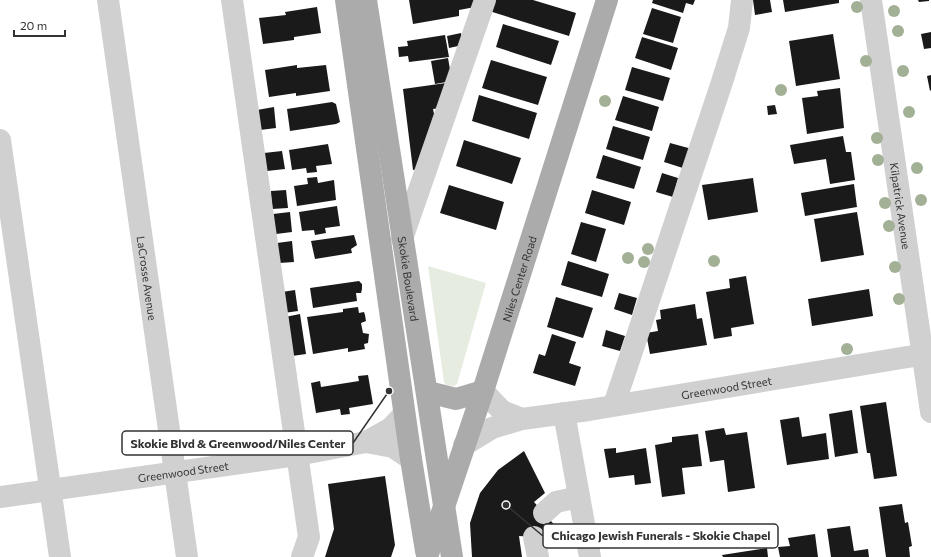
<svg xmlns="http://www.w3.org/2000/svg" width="931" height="557" font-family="Commissioner,sans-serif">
<rect width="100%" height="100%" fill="#fff"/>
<path fill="#e6ecdf" d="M428 266 486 283 457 384 454 386 446 385 444 382Z"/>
<path fill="#1a1a1a" d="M409 0H474L475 7 459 10V16L413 24Z
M489 0H533L576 13 569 36 486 10Z
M653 0H695L693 5 686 3 683 13 652 3Z
M753 0H770L772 12 755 15Z
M783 0H839V3L785 12Z
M918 0H929V1L919 2Z
M317 7 321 33 294 37V40L263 44 259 18 286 15 285 12Z
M652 8 681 17 673 43 643 34Z
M503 24 559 41 551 65 496 47Z
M931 32V48L924 49 921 34Z
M461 33 463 45 449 48 447 36Z
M833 34 840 79 796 86 789 41Z
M445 35 449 57 409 62 408 56 399 57 398 47 408 46 407 41Z
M642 37 678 48 671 70 635 58Z
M448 58 452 81 435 84 431 61Z
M491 60 547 77 538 105 482 88Z
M297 65V68L326 65 330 91 296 96V93L269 97 265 70Z
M632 67 670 78 663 101 625 90Z
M931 75V90L930 91 927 76Z
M446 83 441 108 433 109 436 123 424 168 413 170 403 89Z
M840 88 844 128 807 134 802 98 818 96 817 91Z
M479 95 537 113 529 139 472 121Z
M623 96 659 107 652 131 615 120Z
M332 102 336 104 340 122 336 124 290 131 287 109Z
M775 105 777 114 768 115 767 106Z
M274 107 276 128 260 130 257 110Z
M613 126 650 137 643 160 606 149Z
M843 136 846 152H851L855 180 830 184 826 159 794 164 790 145Z
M464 140 521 158 512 184 456 166Z
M670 143 692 149 686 169 664 162Z
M328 144 332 164 316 166 317 172 307 173 306 168 292 170 289 150Z
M282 151 285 169 267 171 264 153Z
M603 155 641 167 634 189 596 178Z
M662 173 678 178 673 197 656 192Z
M317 177 318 183 334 180 336 200 297 206 294 186 308 184 307 178Z
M753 178 758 212 708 220 702 185Z
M854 184 857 207 805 216 801 193Z
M449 185 504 202 496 230 440 213Z
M286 190 288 208 272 209 271 191Z
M592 190 631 202 624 225 585 213Z
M337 206 340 226 325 228 326 233 315 235 314 230 302 231 299 212Z
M290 212 292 232 276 234 273 214Z
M857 212 864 255 821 262 814 219Z
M581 222 606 229 596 262 571 254Z
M354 235 357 245 351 249 352 253 315 259 311 241Z
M292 241 294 262 279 263 277 243Z
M568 261 609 274 602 297 561 285Z
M746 276 754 324 731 328 732 336 714 339 706 292 730 288 729 279Z
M359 281 362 284V289L361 293H356L357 301 313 308 310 288Z
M869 289 873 316 812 326 808 299Z
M295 290 298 311 284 313 282 292Z
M619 293 637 298 632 315 614 309Z
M556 297 593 308 583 338 547 327Z
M695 304 697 319 702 318 707 345 650 354 646 333 658 331 656 320 661 319 660 310Z
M358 307 359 313 364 312 365 315 366 321 361 323 363 333 369 334 368 343 364 344 365 349 348 352V348L313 354 307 317 343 312V309Z
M300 314 306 354 292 356 285 317Z
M606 330 625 336 620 351 602 346Z
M552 334 576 342 569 363 581 367 575 386 533 373 539 354 545 356Z
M368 375 373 404 349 408 350 414 341 415 340 409 316 413 311 383 320 381 321 387 359 381 358 376Z
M886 402 897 476 874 479 870 453H867L860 406Z
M852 410 858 453 835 457 829 414Z
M799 417 802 437 826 433 829 459 787 465 780 420Z
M724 428 726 435 747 432 755 488 728 492 724 460 710 462 705 431Z
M698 434 702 466 682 468 685 494 662 497 655 445 672 442V437Z
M616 448V453L646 448 651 483 635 485 634 475 609 478 604 449Z
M524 451 545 493 534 502 567 539 519 536 522 557H472L470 523 480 493 498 470Z
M385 476 395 545 391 557H325L334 529 328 484Z
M902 504 905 523 908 522 912 546 909 547 910 557H886L879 507Z
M850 526 854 551 868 549 869 557H831L827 529Z
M815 534 818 557H780L778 547 790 546 788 538Z
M767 548 768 557H723L722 555Z"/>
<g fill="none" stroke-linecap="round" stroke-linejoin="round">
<g stroke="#d0d0d0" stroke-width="22">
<path id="s1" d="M108 0 187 557"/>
<path d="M232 0 309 537 302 557"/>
<path id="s2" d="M871 0 931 412"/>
<path d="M0 140 60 557"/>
<path d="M402 239 485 0"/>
<path d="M483 391 502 411 522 419"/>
<path d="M614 405 721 85 739 28 742 0"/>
<path d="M564 413 590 557"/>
<path d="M366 442 393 447 411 459"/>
<path id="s3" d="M464 445 492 428 522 419 589 410 931 353"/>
<path id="s4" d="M0 497 297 455 366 442 391 428 404 414"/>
<path d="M544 513 556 502 579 497"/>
<path d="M534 537 538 557"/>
</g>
<g stroke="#ababab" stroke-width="22">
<path d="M346 0 411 459 426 551"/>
<path id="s5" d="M366 0 452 557"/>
<path d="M428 392 456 399 483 391"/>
<path id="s6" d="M427 557 483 391 607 0"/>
</g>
</g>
<g fill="#a2b095">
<circle cx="857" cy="7" r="6"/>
<circle cx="894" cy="11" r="6"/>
<circle cx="898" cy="31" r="6"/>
<circle cx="866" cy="61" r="6"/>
<circle cx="903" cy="71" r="6"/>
<circle cx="781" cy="90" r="6"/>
<circle cx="605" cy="101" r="6"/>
<circle cx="909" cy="112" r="6"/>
<circle cx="877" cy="138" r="6"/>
<circle cx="878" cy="160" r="6"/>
<circle cx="917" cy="168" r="6"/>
<circle cx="921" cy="200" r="6"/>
<circle cx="885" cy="203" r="6"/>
<circle cx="889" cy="226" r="6"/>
<circle cx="648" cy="249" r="6"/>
<circle cx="628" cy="258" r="6"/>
<circle cx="714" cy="261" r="6"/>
<circle cx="644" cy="262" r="6"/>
<circle cx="895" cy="267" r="6"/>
<circle cx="899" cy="299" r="6"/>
<circle cx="847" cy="349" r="6"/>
</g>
<g text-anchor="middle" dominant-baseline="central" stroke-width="4" stroke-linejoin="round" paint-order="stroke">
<g font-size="11" fill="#333" stroke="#fff">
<text stroke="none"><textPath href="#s2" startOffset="208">Kilpatrick Avenue</textPath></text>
<text stroke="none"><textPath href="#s1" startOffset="281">LaCrosse Avenue</textPath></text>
<text stroke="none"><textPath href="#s5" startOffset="282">Skokie Boulevard</textPath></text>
<text stroke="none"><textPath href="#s6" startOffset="293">Niles Center Road</textPath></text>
<text stroke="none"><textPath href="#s3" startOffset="271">Greenwood Street</textPath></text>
<text stroke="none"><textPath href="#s4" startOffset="185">Greenwood Street</textPath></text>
</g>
</g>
<path fill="none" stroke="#333" stroke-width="1.5" d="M389 391L353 443M506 505L543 536"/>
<g fill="#333" stroke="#fff" stroke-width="1.5">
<circle cx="389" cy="391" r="4"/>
<circle cx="506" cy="505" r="4"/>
</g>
<g fill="#fff" stroke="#333" stroke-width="1.5">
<rect x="122" y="431" width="231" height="24" rx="4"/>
<rect x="543" y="524" width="235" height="24" rx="4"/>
</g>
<g font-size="12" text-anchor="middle" font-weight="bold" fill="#333">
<text x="238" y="448">Skokie Blvd &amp; Greenwood/Niles Center</text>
<text x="661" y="540">Chicago Jewish Funerals - Skokie Chapel</text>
</g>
<path d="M14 30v6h51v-6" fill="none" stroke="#333333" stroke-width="2"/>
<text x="20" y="30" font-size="12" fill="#333333" stroke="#ffffff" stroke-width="3" paint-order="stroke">20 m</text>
</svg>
